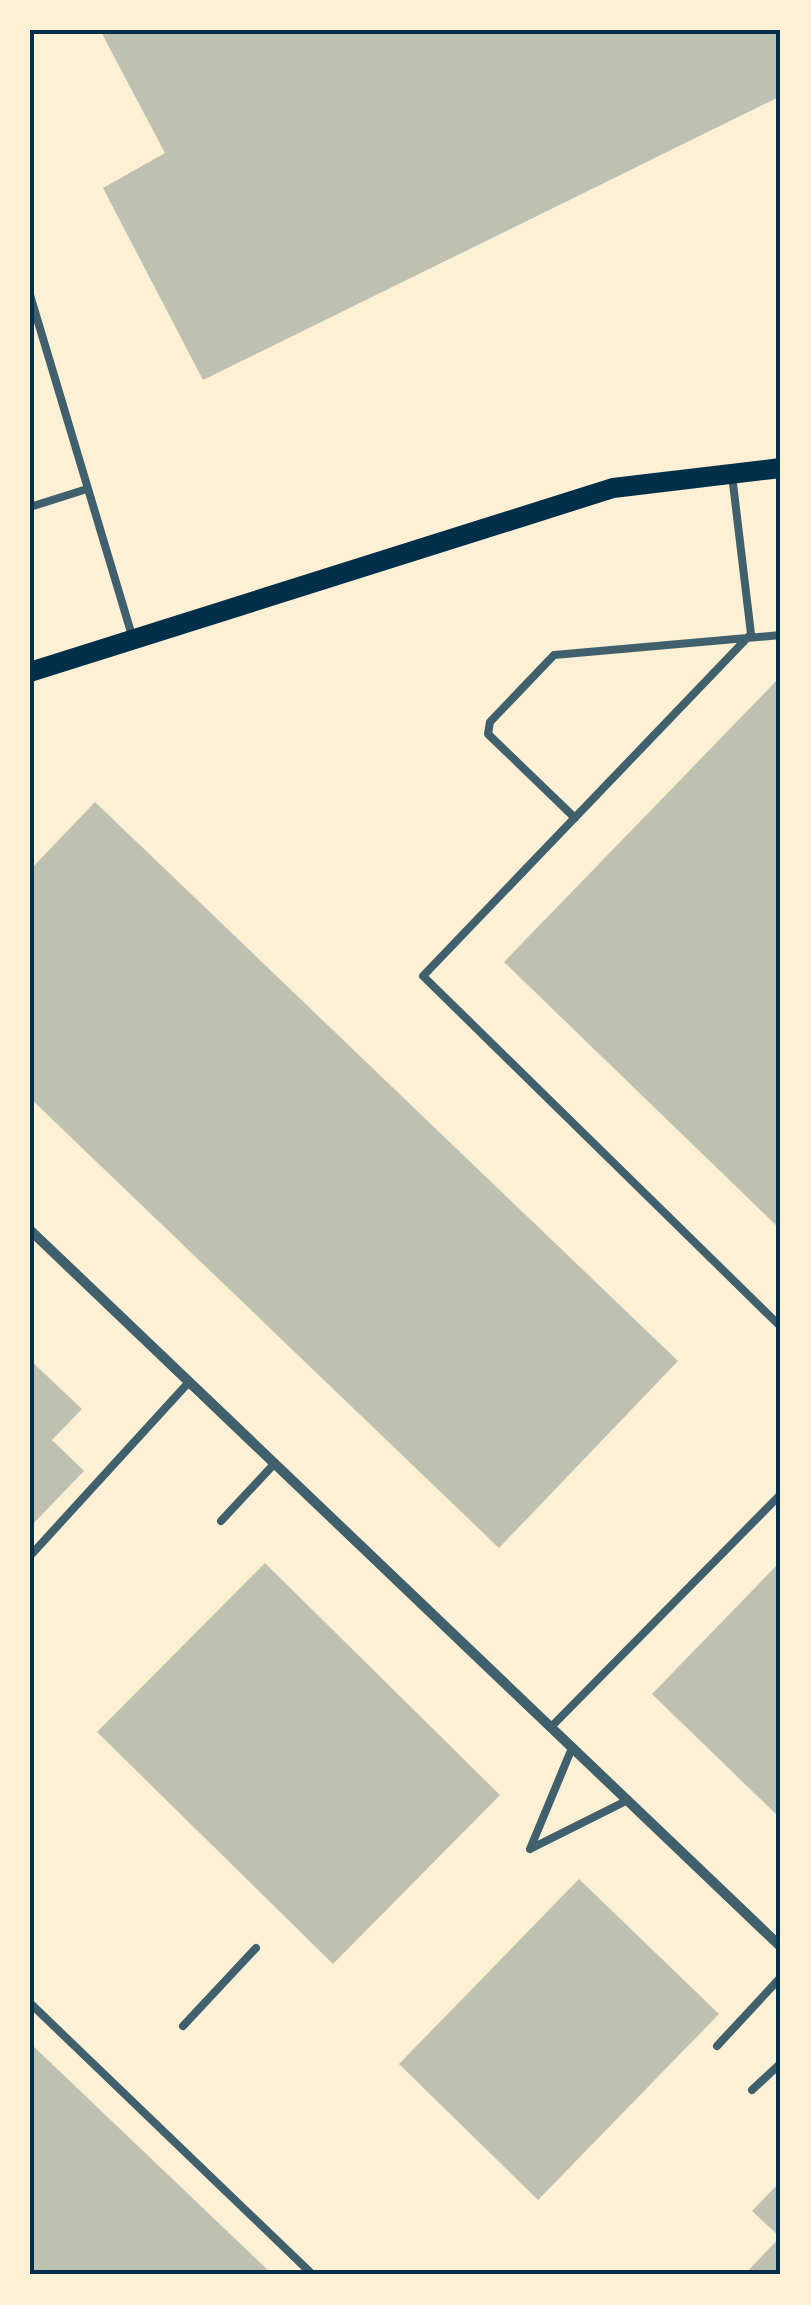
<svg xmlns="http://www.w3.org/2000/svg" width="811" height="2305" font-family="'PT Sans Narrow',sans-serif">
<rect width="100%" height="100%" fill="#fdf0d5"/>
<path fill="#bec0b2" d="M100 30H781V96L203 380 103 188 165 153Z
M781 676V1230L504 962Z
M95 802 678 1361 499 1548 30 1098V870Z
M30 1360 82 1409 52 1440 84 1471 30 1527Z
M781 1561V1819L652 1694Z
M265 1563 500 1795 333 1964 97 1732Z
M579 1879 719 2014 538 2200 399 2064Z
M30 2043 273 2275H30Z
M781 2181V2275H744L780 2237 752 2211Z"/>
<g fill="none" stroke-linecap="round" stroke-linejoin="round">
<path stroke="#3f606c" stroke-width="8" d="M30 295 133 639
M732 475 751 634
M30 507 87 489
M751 634 423 976 781 1327
M575 818 488 734 490 722 554 655 781 635
M221 1521 275 1463
M30 1556 189 1382
M551 1727 781 1494
M530 1849 572 1748
M530 1849 628 1800
M30 2003 313 2275
M183 2026 256 1948
M717 2046 781 1977
M752 2090 781 2063"/>
<path stroke="#3f606c" stroke-width="10" d="M30 1230 781 1947"/>
<path stroke="#003049" stroke-width="20" d="M30 672 613 488 781 468"/>
</g>
<rect width="811" height="2305" fill="none" stroke="#fdf0d5" stroke-width="65"/>
<rect x="32" y="32" width="746" height="2240" fill="none" stroke="#003049" stroke-width="4"/>
</svg>
